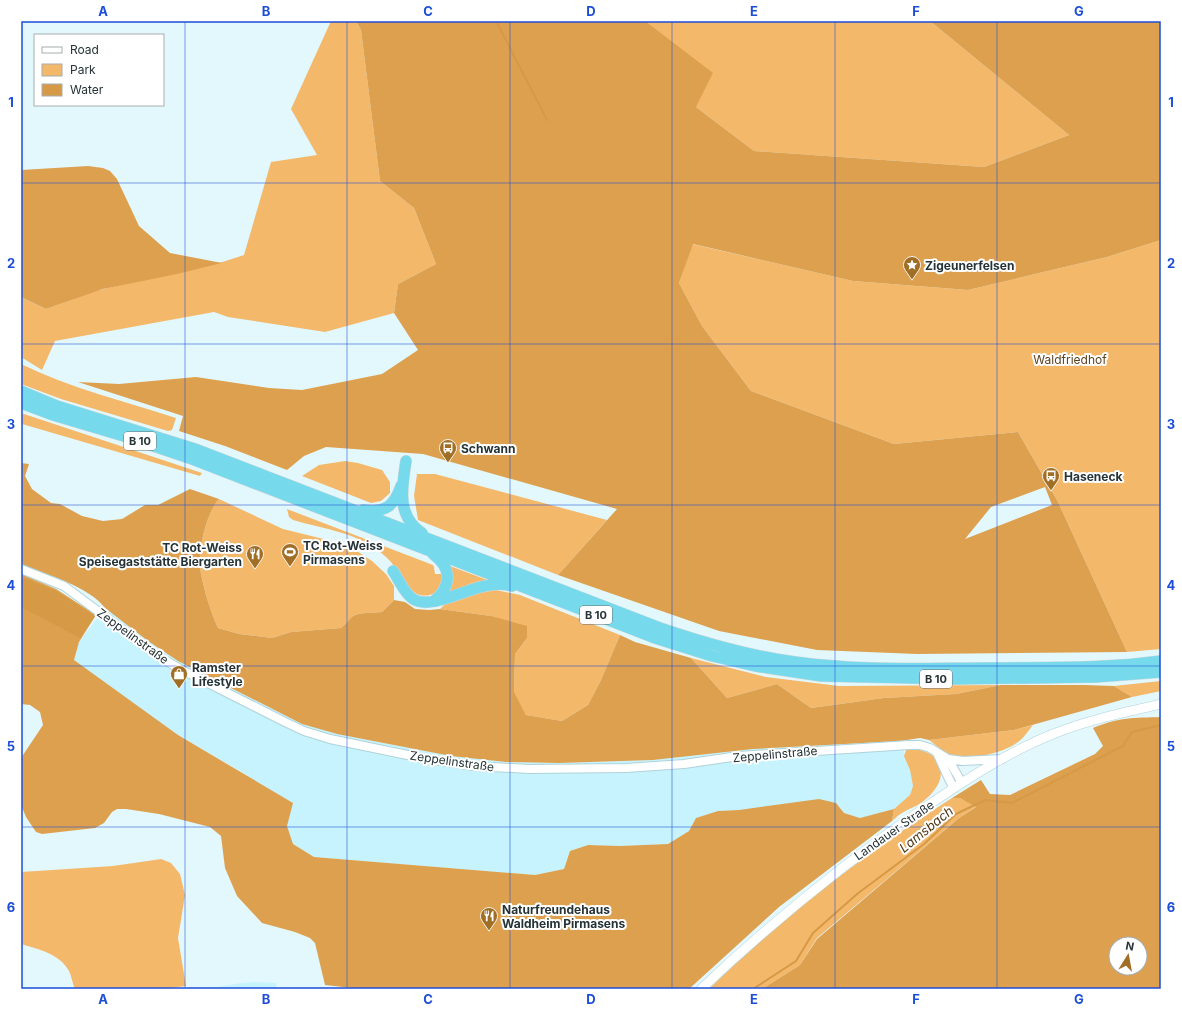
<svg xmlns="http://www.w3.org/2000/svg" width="1182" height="1010" font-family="Inter,sans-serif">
<rect width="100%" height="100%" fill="#e3f8fd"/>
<path fill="#c6f3fd" d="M105 608 148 641 178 661 302 724 337 734 451 756 506 762 559 763 653 760 753 749 900 741 910 770 913 786 910 795 894 809 861 818 844 813 836 803 739 810 718 811 696 818 689 831 668 844 620 846 588 845 570 851 564 869 535 875 314 857 293 844 287 826 247 775 178 735 73 660 79 642Z
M256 982 276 983 277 989H207L241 983Z"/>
<path fill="#f4b86b" d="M331 21H356L361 30 380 181 414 208 436 264 398 284 394 313 325 332 228 317 214 312 55 341 42 370 21 357V297L46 309C65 303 84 294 104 289 151 277 197 272 244 255L271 162 317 155 291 109Z
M645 21H930L1069 135 984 167 754 151 696 107Z
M1161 240V649L1127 652 1058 502 1018 432 894 444 751 391 702 326 679 283 692 244 853 281 968 290 1107 257Z
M21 364C70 388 124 401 176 418L172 430 168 431 61 399 21 384Z
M21 413 202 473 200 476 22 424Z
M345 461 358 463 382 470 390 482V493L381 501 371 503 302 476 319 465Z
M417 474H435L607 520 558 575 418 520 414 496Z
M219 499 283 529 344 544 357 551 372 561 386 574 394 586V600L382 612C373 613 361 612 353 616 349 619 345 625 341 628L291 632 272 638 239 634 218 628C211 613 204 590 201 574 197 554 205 515 219 499Z
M287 509 433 565 434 567 435 574H442C442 578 442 583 441 586 438 594 428 597 420 595 407 592 397 566 386 557 359 532 327 530 293 520L289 517Z
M450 566 490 581 447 594Z
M496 590 520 595 620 635 601 680 588 705 562 721 526 715 514 693 515 654 527 638 491 616 440 609 447 602 483 592Z
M691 658 766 677 839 686 1001 685 956 694 884 698 811 708 777 684 727 698Z
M1161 681V691L1132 697 1114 686Z
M1033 725C1028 731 1024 738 1018 742 1004 753 969 761 952 756 944 753 936 745 929 740L1014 730Z
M910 749C922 750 934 752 939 764 946 780 933 794 921 803 915 807 908 809 902 813 898 815 895 819 892 821L894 809 910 795 913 786 910 770 904 756 906 750Z
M952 798H960L977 806 959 818 817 938 800 965 762 989H709C782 917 866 853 952 798Z
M161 859 171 863 180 874 185 895 178 938 186 986 161 989H75C72 983 72 977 69 971 60 954 38 949 21 944V872L113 866Z"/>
<path fill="#dda04e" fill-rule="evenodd" d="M356 21H645L713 73 696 107 754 151 984 167 1069 135 930 21H1161V240L1107 257 968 290 853 281 693 244 679 283 702 326 751 391 894 444 1018 432 1058 502 1127 652 917 654 817 650 719 631 558 575 617 509 423 454 326 447 304 456 287 470 225 446 179 431 183 416 78 382 119 384 196 377 269 388 302 390 382 374 418 350 394 313 398 284 436 264 414 208 380 181 361 30ZM1045 487 1052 505 965 539 991 507Z
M88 166 103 168 110 171 117 179 139 226 170 253 222 263 177 274 103 289 46 309 21 297V170Z
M21 463 29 464 25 476 32 489 51 503 60 504 82 516 103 521 122 519 145 505H158L190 489 219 499C205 515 197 554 201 574 204 590 211 613 218 628L239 634 272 638 291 632 341 628C345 625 349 619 353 616 361 612 373 613 382 612L394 600 405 602 415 609 429 610 440 609 491 616 527 626V638L515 654 514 692 526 715 562 721 588 705 601 680 620 635 635 642 691 658 727 698 777 684 811 708 884 698 956 694 1001 685H1084L1114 686 1132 697 1014 730 929 740 920 738 900 741 753 749 653 760 559 763 506 762 451 756 337 734 302 724 178 661 148 641 105 608C90 587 45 574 21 564Z
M21 574 56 589 96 615 79 642 74 660 178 735 293 803 287 826 293 844 314 857 535 875 564 869 570 851 588 845 620 846 668 844 689 831 696 818 718 811 739 810 819 799 836 803 844 813 860 818 894 809 892 821 779 907 689 989H361L325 985 315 943 310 938 295 932 262 923 237 896 225 868 221 836 210 827 159 814 126 809H117L112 812 104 823 95 828 42 834 36 832 26 817 21 805V758L43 725 40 712 30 705 21 704Z
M1161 717V989H762L800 965 817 939 959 818 976 807 960 798H952L981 780 990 794 1010 795 1095 754 1103 746 1093 728C1119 717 1134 718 1161 717ZM1116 944H1140V968H1116Z"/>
<path fill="#d69946" d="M21 577 56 591 95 616 80 638 21 607Z"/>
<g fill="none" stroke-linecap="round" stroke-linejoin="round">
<path stroke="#d69946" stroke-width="2" d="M496 21 547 120
M753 989 796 961 813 933 857 894 924 844 956 814 985 800 1012 803 1123 746 1132 732 1161 725"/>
<defs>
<path id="tertiary" d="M21 569 64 586 161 658 184 671 285 722 304 731 330 739 422 758 474 766 529 769 626 768 684 764 739 756 909 745H920L930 748 948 759 963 761 1002 759
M937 753C943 765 947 777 954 788
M948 759 962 783"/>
<path id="secondary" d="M701 989C772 922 847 861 927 806 967 779 1008 752 1053 734 1088 720 1125 712 1161 704"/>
<path id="trunk" d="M21 391 57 406 195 449 660 628C704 643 749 656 795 662 859 671 924 668 989 668 1046 667 1104 669 1161 661
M21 403 53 415 127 437 192 459 655 638 712 656 755 666 821 676 956 679 1096 677 1161 672
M406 461C402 487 396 516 422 533
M363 510C386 513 394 506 401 486
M433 554C452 568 452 586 434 601
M393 571C399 580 404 593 413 599 430 610 466 589 485 586 493 584 504 584 512 586"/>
</defs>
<use href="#tertiary" stroke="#b0d3da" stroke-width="10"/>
<use href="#secondary" stroke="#b0d3da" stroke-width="10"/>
<use href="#trunk" stroke="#d3d6d7" stroke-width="12"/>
<use href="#tertiary" stroke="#fff" stroke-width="8"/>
<use href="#secondary" stroke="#fff" stroke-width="9"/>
<use href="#trunk" stroke="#76daec" stroke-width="11"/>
</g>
<path fill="none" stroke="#1d4ed8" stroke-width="1" stroke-opacity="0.55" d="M185 21V989M347 21V989M510 21V989M672 21V989M835 21V989M997 21V989M21 183H1161M21 344H1161M21 505H1161M21 666H1161M21 827H1161"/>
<defs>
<symbol id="sight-pin" viewBox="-11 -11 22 30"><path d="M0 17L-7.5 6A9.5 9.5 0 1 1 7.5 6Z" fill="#a06e24" stroke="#fff"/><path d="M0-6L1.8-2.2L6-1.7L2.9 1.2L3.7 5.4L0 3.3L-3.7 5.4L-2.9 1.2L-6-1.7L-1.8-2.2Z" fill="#fff"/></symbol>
<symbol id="bus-pin" viewBox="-11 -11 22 30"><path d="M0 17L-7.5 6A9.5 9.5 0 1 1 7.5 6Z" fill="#a06e24" stroke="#fff"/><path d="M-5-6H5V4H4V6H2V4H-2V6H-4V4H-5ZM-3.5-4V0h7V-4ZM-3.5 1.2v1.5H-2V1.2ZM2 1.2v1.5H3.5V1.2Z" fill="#fff"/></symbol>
<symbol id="stadium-pin" viewBox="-11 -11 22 30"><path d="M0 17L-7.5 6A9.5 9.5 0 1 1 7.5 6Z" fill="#a06e24" stroke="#fff"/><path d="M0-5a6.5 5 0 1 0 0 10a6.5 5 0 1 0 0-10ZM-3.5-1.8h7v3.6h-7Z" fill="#fff"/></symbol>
<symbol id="restaurant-pin" viewBox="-11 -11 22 30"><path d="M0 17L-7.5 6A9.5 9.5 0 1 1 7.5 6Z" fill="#a06e24" stroke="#fff"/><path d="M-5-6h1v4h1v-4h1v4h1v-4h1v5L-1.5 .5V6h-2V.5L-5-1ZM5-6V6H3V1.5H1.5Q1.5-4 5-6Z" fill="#fff"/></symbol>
<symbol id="shop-pin" viewBox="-11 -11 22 30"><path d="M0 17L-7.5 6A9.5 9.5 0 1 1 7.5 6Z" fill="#a06e24" stroke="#fff"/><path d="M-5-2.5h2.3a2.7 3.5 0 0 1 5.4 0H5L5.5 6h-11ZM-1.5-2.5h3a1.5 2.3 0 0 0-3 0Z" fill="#fff"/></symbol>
</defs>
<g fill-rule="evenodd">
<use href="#sight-pin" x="902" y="255" width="20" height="27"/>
<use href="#bus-pin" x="438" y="438" width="20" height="27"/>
<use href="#bus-pin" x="1041" y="466" width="20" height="27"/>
<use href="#stadium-pin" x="280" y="542" width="20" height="27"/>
<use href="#restaurant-pin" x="245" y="544" width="20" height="27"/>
<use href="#shop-pin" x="169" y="664" width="20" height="27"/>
<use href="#restaurant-pin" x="479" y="906" width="20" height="27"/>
</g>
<g text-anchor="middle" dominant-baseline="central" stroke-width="4" stroke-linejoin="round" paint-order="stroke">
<g fill="#fff" stroke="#667072" stroke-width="1">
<rect x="124" y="432" width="32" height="18" rx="3"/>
<rect x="580" y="606" width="32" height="18" rx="3"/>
<rect x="920" y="670" width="32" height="18" rx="3"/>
</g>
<g font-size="11" font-weight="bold" fill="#253336">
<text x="140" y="441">B 10</text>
<text x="596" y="615">B 10</text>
<text x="936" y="679">B 10</text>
</g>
<g font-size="12" font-weight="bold" fill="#253336" stroke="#fff" text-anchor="start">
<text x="925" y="265">Zigeunerfelsen</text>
<text x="461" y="448">Schwann</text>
<text x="1064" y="476">Haseneck</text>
<text x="303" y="545">TC Rot-Weiss<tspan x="303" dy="14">Pirmasens</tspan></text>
<text x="242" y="547" text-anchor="end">TC Rot-Weiss<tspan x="242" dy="14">Speisegaststätte Biergarten</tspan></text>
<text x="192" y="667">Ramster<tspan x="192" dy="14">Lifestyle</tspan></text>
<text x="502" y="909">Naturfreundehaus<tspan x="502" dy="14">Waldheim Pirmasens</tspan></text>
</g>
<g font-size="12" fill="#5d4321" stroke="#fff">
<text x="1070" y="359">Waldfriedhof</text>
</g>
<g font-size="12" fill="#253336" stroke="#fff">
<text transform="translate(133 636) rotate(36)">Zeppelinstraße</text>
<text transform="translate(775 754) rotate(-5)">Zeppelinstraße</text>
<text transform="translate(452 761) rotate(8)">Zeppelinstraße</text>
<text transform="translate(894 830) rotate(-35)">Landauer Straße</text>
</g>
<g font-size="13" font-style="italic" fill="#503714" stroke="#fff">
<text transform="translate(926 829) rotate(-39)">Lamsbach</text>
</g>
</g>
<rect width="1182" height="1010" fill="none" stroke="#ffffff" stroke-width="44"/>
<rect x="34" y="34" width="130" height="72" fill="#ffffff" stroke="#a8adaf"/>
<rect x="42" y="47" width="20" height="6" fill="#ffffff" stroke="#a8adaf"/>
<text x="70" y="54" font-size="12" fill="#253336">Road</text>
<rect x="42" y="64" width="20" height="12" fill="#f4b86b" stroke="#a8adaf"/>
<text x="70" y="74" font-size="12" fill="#253336">Park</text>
<rect x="42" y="84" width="20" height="12" fill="#d69946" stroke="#a8adaf"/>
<text x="70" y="94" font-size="12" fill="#253336">Water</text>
<g transform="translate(1128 956) rotate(11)"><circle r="19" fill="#ffffff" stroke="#a8adaf"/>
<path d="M0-3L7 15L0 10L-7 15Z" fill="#a06e24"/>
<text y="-6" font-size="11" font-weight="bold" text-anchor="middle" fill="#253336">N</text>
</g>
<rect x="22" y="22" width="1138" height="966" fill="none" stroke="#1d4ed8" stroke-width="1.5"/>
<g font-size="13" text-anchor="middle" font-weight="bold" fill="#1d4ed8">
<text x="103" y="16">A</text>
<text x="266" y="16">B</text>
<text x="428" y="16">C</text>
<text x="591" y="16">D</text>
<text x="754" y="16">E</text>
<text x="916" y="16">F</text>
<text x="1079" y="16">G</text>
<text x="11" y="107">1</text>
<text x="1171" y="107">1</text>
<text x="11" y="268">2</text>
<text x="1171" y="268">2</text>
<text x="11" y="429">3</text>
<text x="1171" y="429">3</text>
<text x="11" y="590">4</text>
<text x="1171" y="590">4</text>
<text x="11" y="751">5</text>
<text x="1171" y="751">5</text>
<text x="11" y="912">6</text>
<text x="1171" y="912">6</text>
<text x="103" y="1004">A</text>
<text x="266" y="1004">B</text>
<text x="428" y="1004">C</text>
<text x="591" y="1004">D</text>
<text x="754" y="1004">E</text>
<text x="916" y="1004">F</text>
<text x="1079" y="1004">G</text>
</g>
</svg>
